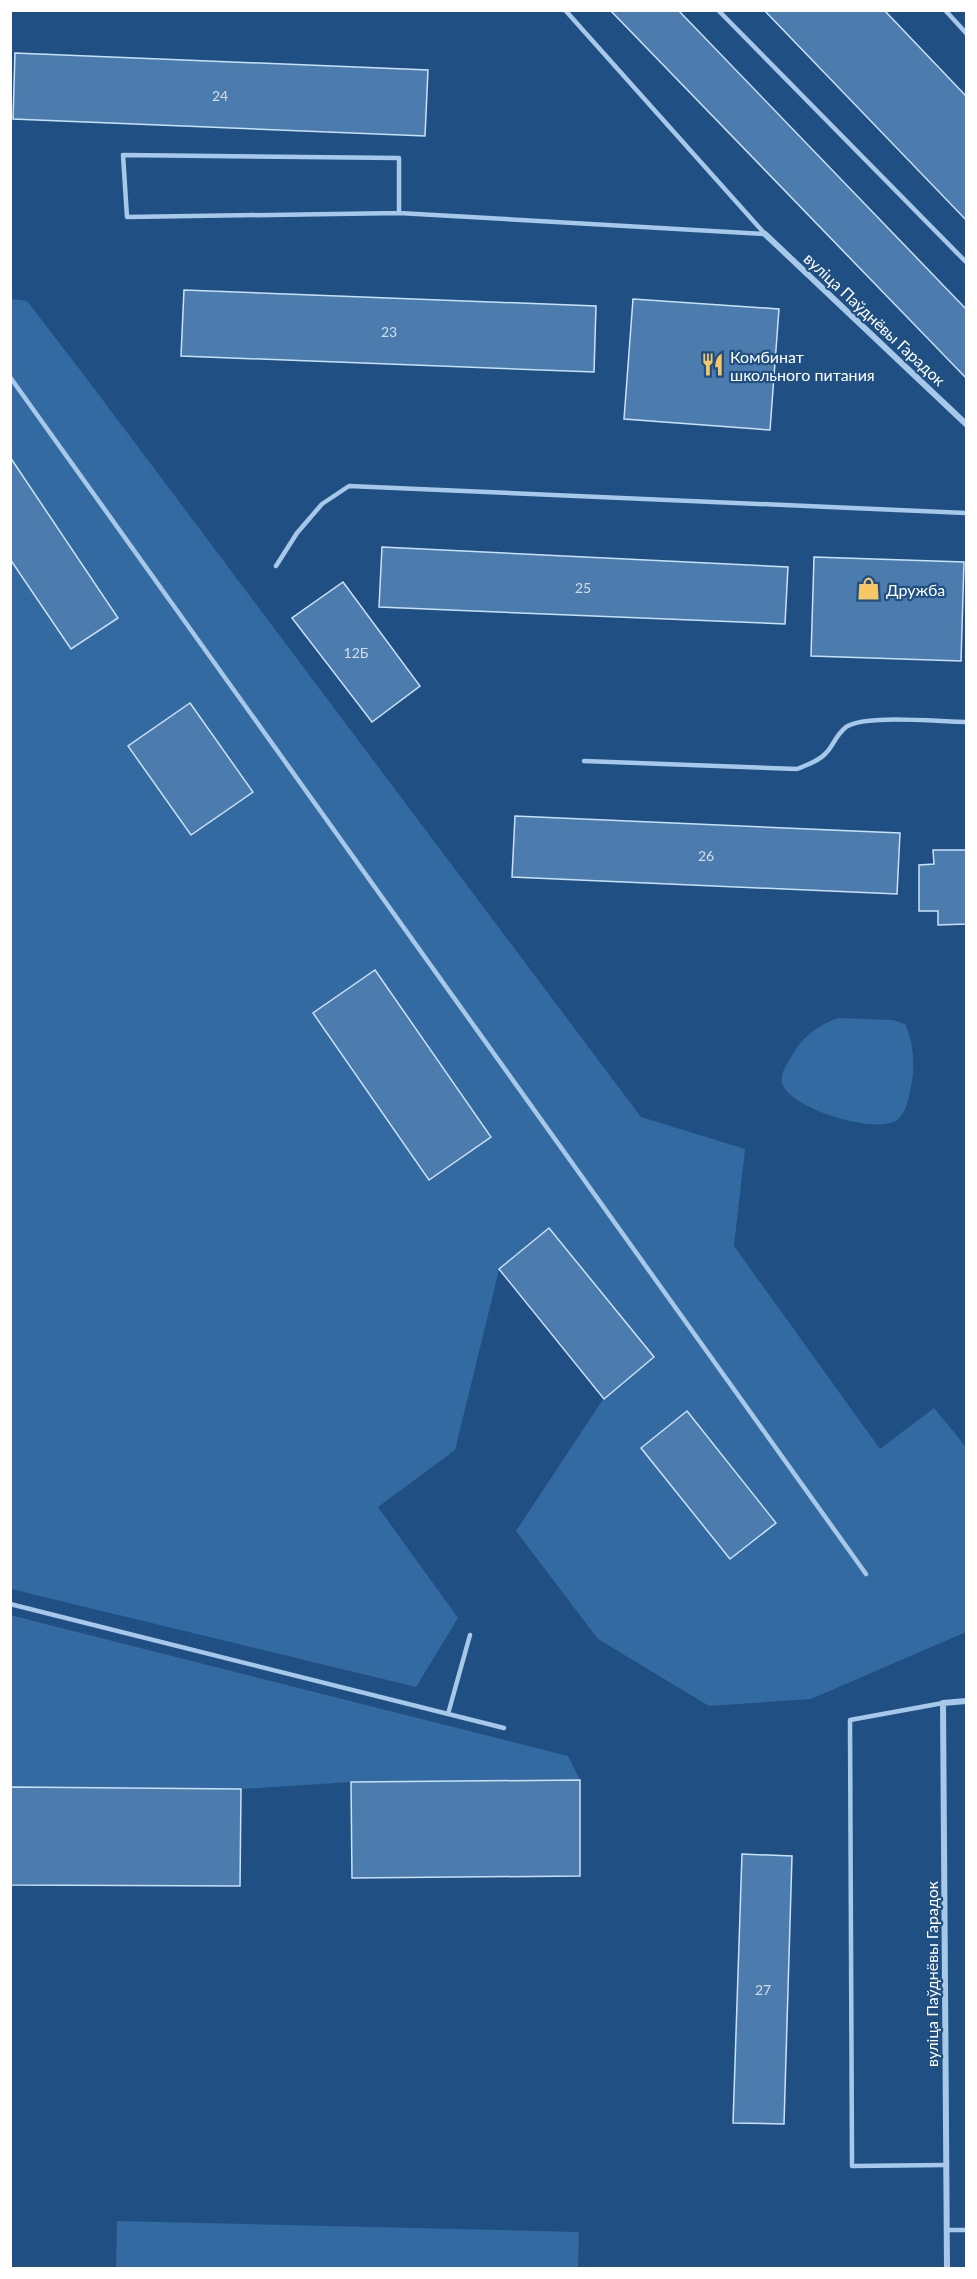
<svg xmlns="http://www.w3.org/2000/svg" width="977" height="2279" font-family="Lato,sans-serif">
<rect width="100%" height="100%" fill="#205083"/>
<path fill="#336aa1" d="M11 299 27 301 87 379 641 1117 745 1149 734 1246 880 1449 934 1408 966 1447V1632L811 1699 709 1706 598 1639 516 1531 604 1398 499 1270 455 1450 378 1507 458 1618 416 1687 11 1589Z
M838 1018 892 1020 905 1024C914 1043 915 1067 911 1087 909 1097 906 1114 897 1120 878 1135 789 1109 782 1083 780 1073 788 1062 793 1054 803 1036 819 1025 838 1018Z
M10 1615 568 1756 580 1780 351 1782 241 1789 11 1787Z
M117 2221 579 2232 578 2268H116Z"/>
<path fill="#4c7cae" stroke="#cbe1f7" stroke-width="1.5" d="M610 10H678L966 309V378Z
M764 10H884L966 96V220Z
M15 53 428 70 425 136 13 119Z
M184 290 596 306 594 372 181 356Z
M633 299 779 309 770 430 624 419Z
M10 457 118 618 71 649 10 559Z
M382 547 788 567 785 624 379 607Z
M814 557 964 562 961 661 811 656Z
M343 582 420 686 372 722 292 618Z
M190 703 253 792 191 835 128 746Z
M515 816 900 833 897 894 512 877Z
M933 850H966V924L938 925V911H919V865L934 864Z
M375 970 491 1137 429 1180 313 1013Z
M549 1228 654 1357 604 1399 499 1269Z
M687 1411 776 1523 730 1559 641 1448Z
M580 1780V1876L352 1878 351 1782Z
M10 1787 241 1789 240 1886 10 1885Z
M742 1854 792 1856 784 2124 733 2123Z"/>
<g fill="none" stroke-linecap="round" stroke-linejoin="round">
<path stroke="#a7c8e9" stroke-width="4.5" d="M565 10 765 234
M718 10 966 262
M945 10 966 33
M399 213 127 217 123 155 399 158V213L765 234
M10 377 866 1574
M276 566 297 533 322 504 349 486 966 513
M584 761 797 769C807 765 819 761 826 753 834 745 835 736 846 727 864 714 941 722 966 722
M10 1604 504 1728
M943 1703 850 1720 852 2166 945 2165
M448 1714 470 1635
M948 2230H966"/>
<path stroke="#a7c8e9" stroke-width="6" d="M765 234 966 424
M947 2268 943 1703 966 1701"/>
</g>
<defs>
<symbol id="restaurant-bare" viewBox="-9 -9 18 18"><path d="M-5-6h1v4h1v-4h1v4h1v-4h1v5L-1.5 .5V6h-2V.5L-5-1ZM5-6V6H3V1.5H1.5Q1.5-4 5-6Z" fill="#f7c767" stroke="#205083" stroke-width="2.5" paint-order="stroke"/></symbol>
<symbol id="shop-bare" viewBox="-9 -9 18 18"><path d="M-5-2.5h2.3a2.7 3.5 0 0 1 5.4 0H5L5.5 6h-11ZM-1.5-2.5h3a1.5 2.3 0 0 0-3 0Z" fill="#f7c767" stroke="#205083" stroke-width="2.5" paint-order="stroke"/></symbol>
</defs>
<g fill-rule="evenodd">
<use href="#restaurant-bare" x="696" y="348" width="33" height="33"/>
<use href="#shop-bare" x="852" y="572" width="33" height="33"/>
</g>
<g text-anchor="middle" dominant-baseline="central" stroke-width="4.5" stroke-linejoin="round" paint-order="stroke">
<g font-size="14" fill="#d2deeb">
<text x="220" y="95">24</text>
<text x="389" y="331">23</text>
<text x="583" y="587">25</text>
<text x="356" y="652">12Б</text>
<text x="706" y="855">26</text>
<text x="763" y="1989">27</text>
</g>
<g font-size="16" fill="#fff" stroke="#205083">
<text transform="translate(875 319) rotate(43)">вуліца Паўднёвы Гарадок</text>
<text transform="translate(931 1974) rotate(-90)">вуліца Паўднёвы Гарадок</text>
</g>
<g font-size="16" fill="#fff" stroke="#205083" text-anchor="start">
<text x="730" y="356">Комбинат<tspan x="730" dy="18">школьного питания</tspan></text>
<text x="886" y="589">Дружба</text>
</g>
</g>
<rect width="977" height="2279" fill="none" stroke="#ffffff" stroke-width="24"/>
</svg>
